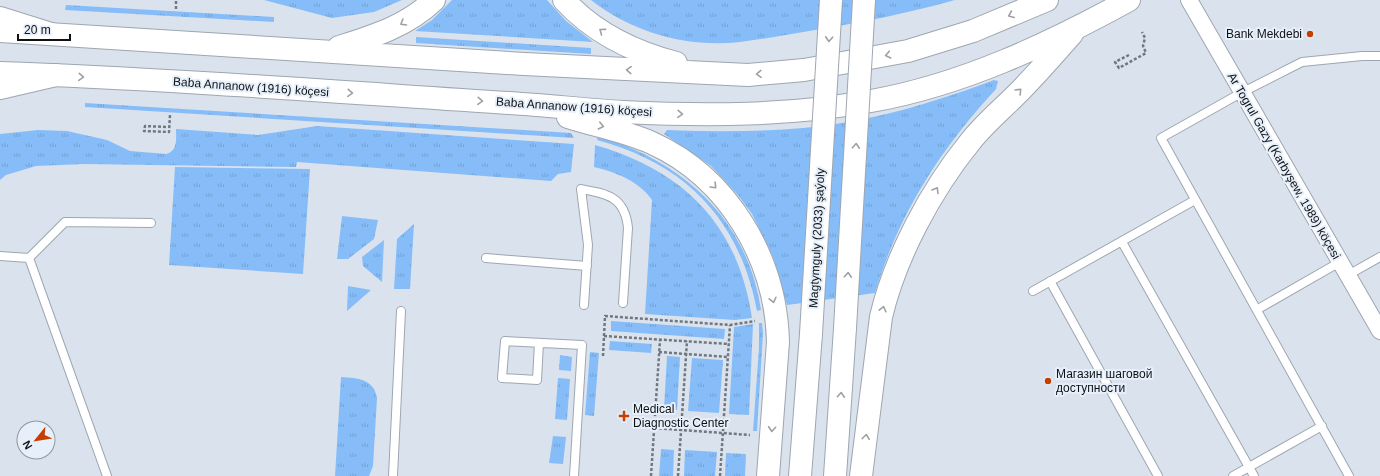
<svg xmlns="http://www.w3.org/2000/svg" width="1380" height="476" font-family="Arial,sans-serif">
<defs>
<pattern id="grass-tufts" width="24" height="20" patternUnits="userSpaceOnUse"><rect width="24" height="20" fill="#86bdf8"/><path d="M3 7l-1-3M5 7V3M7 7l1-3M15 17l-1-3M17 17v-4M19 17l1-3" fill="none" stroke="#72a1d4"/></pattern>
</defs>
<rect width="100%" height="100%" fill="#dae3ed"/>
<path fill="url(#grass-tufts)" d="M264 0H402L374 12 332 18Z
M452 0H547L566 21 593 42 415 31 432 20Z
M591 0H955C909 13 863 22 815 30 790 34 765 39 740 42 688 48 633 33 591 0Z
M66 5 274 17V22L65 10Z
M416 37 591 48V54L416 43Z
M994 80 998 81 996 89C940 150 899 213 875 293L787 305 773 257 752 214 738 195 711 166 664 134 667 130C712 132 758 132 803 128 869 122 933 103 994 80Z
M85 103 571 133 574 138 85 107Z
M317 126 574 144 571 172 558 174 551 181 297 162 296 167 84 164 36 166 6 175 0 180V134L38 130 67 131 107 140 130 151 166 154C178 151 176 139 176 129L258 135Z
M598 136C683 162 747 218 761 310L757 311C740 220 686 164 597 140Z
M595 145C685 171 738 225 752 318L735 320 645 314 652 200C639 181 615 172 594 167Z
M175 167 310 169 303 274 169 265Z
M342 216 378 220 374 239 348 259H337Z
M414 224 410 289H394L397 239Z
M384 240 382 282 363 266 362 257Z
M348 286 371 290 347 311Z
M611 321 725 329 724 339 611 331Z
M759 323H762L763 333 757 431H753L759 348Z
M753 324 749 415 729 414 734 327Z
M610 341 652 344 651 353 609 350Z
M590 352 599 353 594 416 585 415Z
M560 355 572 357 571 371 559 370Z
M667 356 680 357 677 410 664 409Z
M692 358 723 360 719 413 688 411Z
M341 377C358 378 374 379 377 398L373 466 369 476H335Z
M558 378 570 379 567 420 555 419Z
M553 436 566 437 563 464 549 463Z
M661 449 674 450 673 476H659Z
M685 450 717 452 715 476H684Z
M726 453 746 454 745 476H725Z"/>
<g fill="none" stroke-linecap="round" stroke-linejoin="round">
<defs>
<path id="lane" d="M1122 242 1254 476
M0 256 29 258 107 476
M29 258 65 222 151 223
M486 258 587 266
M1348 275 1380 257
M1050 281 1158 476
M1033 291 1195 200
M584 305 588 245 581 189C608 194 625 197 628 228L623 303
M1258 309 1340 262
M539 343 537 380 502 378 505 341 582 345 574 476
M393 476 401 311
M1233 476 1322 426
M1349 476 1161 138 1241 93 1302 62 1362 56H1380"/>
<path id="street" d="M1189 0 1380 331"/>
<path id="secondary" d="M800 476 811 334
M835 476 845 328"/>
<path id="primary" d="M564 0C594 33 634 52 676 63
M0 31 524 64 748 75 804 70 908 51 973 31 1047 0
M339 47C374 36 407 26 434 0
M0 73C169 79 339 92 508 103 547 105 585 110 623 112 706 116 789 116 871 101 962 85 1049 44 1129 0
M568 117C596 126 625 131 652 143 729 178 776 259 778 342L768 476
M861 476 881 317C895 257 931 190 970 142 983 125 1001 110 1017 94 1036 75 1054 54 1072 34"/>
<path id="highway" d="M0 18 51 34
M0 88 56 75"/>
</defs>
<use href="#lane" stroke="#9ea6b0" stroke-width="10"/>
<use href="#street" stroke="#9ea6b0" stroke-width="18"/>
<use href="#secondary" stroke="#9ea6b0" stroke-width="24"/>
<use href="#primary" stroke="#9ea6b0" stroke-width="24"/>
<use href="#highway" stroke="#9ea6b0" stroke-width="24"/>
<path stroke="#71777e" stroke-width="2.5" stroke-dasharray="3 2" stroke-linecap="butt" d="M176 9V0
M1129 55 1115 62 1119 68 1146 53 1143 46 1145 38 1142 32
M166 127 145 126 144 131 169 132 170 115
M604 336 729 344
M659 352 728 357
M603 356 605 316 730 325 755 321
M654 428 750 435
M651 476 660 340
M678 476 687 341
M720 476 730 325"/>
<use href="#lane" stroke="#fff" stroke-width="8"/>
<use href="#street" stroke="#fff" stroke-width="16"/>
<use href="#secondary" stroke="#fff" stroke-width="22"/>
<use href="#primary" stroke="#fff" stroke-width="22"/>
<use href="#highway" stroke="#fff" stroke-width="22"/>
<defs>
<path id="secondary-bridge" d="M845 328 864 0
M811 334 831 0"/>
</defs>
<use href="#secondary-bridge" stroke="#9ea6b0" stroke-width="24" stroke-linecap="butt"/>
<use href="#secondary-bridge" stroke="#fff" stroke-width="22"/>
</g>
<defs><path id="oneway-chevron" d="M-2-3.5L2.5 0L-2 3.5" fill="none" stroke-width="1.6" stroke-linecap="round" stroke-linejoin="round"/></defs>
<g stroke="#9fa0a1">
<use href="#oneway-chevron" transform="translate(1011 15) rotate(157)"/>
<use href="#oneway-chevron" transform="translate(403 23) rotate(149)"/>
<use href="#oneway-chevron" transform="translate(602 31) rotate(-144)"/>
<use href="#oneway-chevron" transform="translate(829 39) rotate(93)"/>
<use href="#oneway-chevron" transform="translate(888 55) rotate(169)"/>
<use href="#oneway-chevron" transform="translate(629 70) rotate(-177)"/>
<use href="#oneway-chevron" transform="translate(759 74) rotate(177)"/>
<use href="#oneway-chevron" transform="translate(81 77) rotate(4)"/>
<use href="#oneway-chevron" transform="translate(1019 91) rotate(-46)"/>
<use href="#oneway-chevron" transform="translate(350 93) rotate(4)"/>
<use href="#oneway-chevron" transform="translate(480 101) rotate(4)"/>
<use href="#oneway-chevron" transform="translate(680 114) rotate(2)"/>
<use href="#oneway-chevron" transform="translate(601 126) rotate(13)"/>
<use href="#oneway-chevron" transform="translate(856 146) rotate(-87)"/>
<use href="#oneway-chevron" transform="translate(714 186) rotate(46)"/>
<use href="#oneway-chevron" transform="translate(936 190) rotate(-59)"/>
<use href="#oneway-chevron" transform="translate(848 275) rotate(-87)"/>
<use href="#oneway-chevron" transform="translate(773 300) rotate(77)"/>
<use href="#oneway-chevron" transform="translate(883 309) rotate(-76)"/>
<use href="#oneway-chevron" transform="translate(841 395) rotate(-86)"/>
<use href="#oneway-chevron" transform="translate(772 429) rotate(94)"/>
<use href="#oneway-chevron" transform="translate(866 437) rotate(-83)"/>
</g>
<g fill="#c63f00" stroke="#e7f0fa" stroke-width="1.5">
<circle cx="1310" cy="34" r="4"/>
<circle cx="1048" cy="381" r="4"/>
<path d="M622 410h4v4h4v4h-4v4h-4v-4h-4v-4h4z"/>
</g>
<g text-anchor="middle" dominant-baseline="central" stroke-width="4" stroke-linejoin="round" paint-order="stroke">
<g font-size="12" fill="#0f1215" stroke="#e7f0fa" text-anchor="start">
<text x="1302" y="34" text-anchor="end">Bank Mekdebi</text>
<text x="1056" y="374">Магазин шаговой<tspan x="1056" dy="14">доступности</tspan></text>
<text x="633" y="409">Medical<tspan x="633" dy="14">Diagnostic Center</tspan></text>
</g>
<g font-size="12" fill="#0f1215" stroke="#e7f0fa">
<text transform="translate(251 87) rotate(4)">Baba Annanow (1916) köçesi</text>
<text transform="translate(574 107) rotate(4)">Baba Annanow (1916) köçesi</text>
<text transform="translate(1284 166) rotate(60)">Ar Togrul Gazy (Karbyşew, 1989) köçesi</text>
<text transform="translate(817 238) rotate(-87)">Magtymguly (2033) şaýoly</text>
</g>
</g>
<g transform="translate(36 440) rotate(240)"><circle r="19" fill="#e7f0fa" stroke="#91979e"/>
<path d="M0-3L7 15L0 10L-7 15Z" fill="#c63f00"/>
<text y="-6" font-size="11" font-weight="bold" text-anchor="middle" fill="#0f1215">N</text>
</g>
<path d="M18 34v6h52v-6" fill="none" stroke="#0f1215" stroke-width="2"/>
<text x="24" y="34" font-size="12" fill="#0f1215" stroke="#e7f0fa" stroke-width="3" paint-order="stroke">20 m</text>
</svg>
